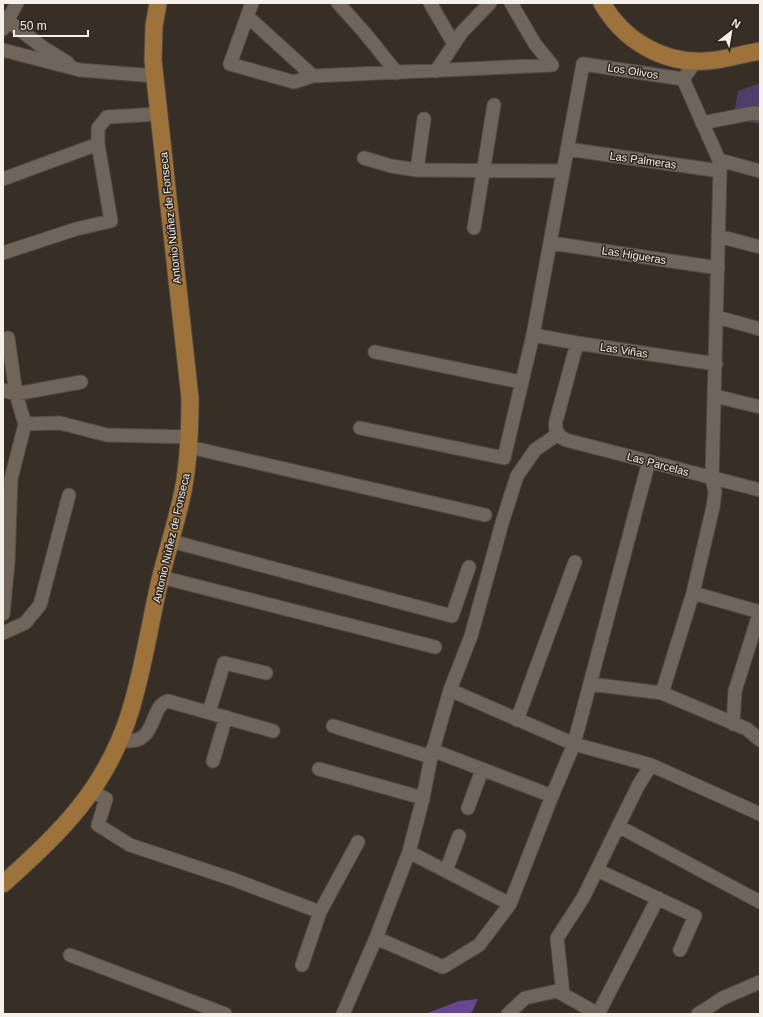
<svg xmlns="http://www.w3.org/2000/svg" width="763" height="1017" font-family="Arial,sans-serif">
<rect width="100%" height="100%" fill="#372f26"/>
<path fill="#503e6a" d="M760 83V124L733 119 738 91Z"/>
<path fill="#674792" d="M478 999 472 1012 468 1014H425L459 1001Z"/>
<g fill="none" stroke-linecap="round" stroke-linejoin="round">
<defs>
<path id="minor" d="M252 3 230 64 294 82 313 76 552 65 535 44 511 3
M338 3 364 32 397 73
M430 3 451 39
M247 16 313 76
M3 17 41 46 68 63
M3 29 17 3
M3 50 80 70 155 76
M436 71 462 32 490 3
M702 123 753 113 760 114
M567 149 720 171
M364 158 391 166 417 170 562 171
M719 160 760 171
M417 170 424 119
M3 179 98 144
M474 228 494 105
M718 236 760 247
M551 243 718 268
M3 253 76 229 111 221 98 144V128L107 117 159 114
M717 317 760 329
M533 335 577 343 716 364
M577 343 556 421C554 430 558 436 566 440L760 490
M375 352 521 382
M3 390 16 394 81 382
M715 396 760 407
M25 424 60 423 107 435 190 437
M360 428 504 458 533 335 583 64 683 79
M189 447 485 515
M171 541 452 616 469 567
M161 577 435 647
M693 593 760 612
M3 614 8 563 11 479 25 424 16 394 8 338
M3 633 25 623 40 605 69 495
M590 684 662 693 747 729 760 740
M450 690 574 744 651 765 760 814
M662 693 693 593 713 507 715 492 712 478 720 171 719 160 683 79 696 61
M209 712 224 663 266 673
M517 720 575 562
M733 724 735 691 760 611
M333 726 431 757
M120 740C159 748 148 706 168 701L273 731
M432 750 552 796
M213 761 226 717
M319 769 423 798
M92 791 106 799 98 825 130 845 232 879 320 912
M468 808 482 770
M618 826 760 902
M409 852 510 904
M597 870 695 916 680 950
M446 871 459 836
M376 938 409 852 423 798 431 757 450 690 471 636 502 523 517 476 535 450 558 434
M70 955 225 1014
M302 965 320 912 358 842
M563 994 557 938 583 898 638 786 651 765
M343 1014 376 938 443 967 479 945 510 904 552 796 574 744 649 461
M508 1014 525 998 557 991 598 1014
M598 1014 658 898
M698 1014 723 998 760 982"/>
<path id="major" d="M602 3C623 40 663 64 706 61 724 60 742 54 760 51
M3 884C61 832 106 789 130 712 144 668 150 621 161 576 168 548 177 520 183 491 189 460 190 429 190 398L153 60 154 26 158 3"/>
</defs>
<use href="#minor" stroke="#534b43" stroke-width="15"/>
<use href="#major" stroke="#534b43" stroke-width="19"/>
<use href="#minor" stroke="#6f655b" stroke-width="13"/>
<use href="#major" stroke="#9e723b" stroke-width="17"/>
</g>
<g text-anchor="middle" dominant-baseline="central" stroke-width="3" stroke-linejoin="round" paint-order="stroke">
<g font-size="11" fill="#f6f0ea" stroke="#2d251c">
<text transform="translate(633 71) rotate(9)">Los Olivos</text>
<text transform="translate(643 160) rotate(8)">Las Palmeras</text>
<text transform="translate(170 218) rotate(-96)">Antonio Núñez de Fonseca</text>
<text transform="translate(634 255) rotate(9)">Las Higueras</text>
<text transform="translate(624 350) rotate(9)">Las Viñas</text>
<text transform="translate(658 464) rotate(15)">Las Parcelas</text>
<text transform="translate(171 538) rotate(-77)">Antonio Núñez de Fonseca</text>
</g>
</g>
<rect width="763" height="1017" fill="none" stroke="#f6f0ea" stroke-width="8"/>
<g transform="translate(731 32) rotate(31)" stroke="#2d251c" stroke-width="3" paint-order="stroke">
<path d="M0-3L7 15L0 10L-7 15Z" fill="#f6f0ea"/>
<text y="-6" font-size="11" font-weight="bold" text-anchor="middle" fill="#f6f0ea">N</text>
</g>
<path d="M14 30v6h74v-6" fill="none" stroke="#f6f0ea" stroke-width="2"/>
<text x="20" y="30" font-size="12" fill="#f6f0ea" stroke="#2d251c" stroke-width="3" paint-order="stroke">50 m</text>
</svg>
